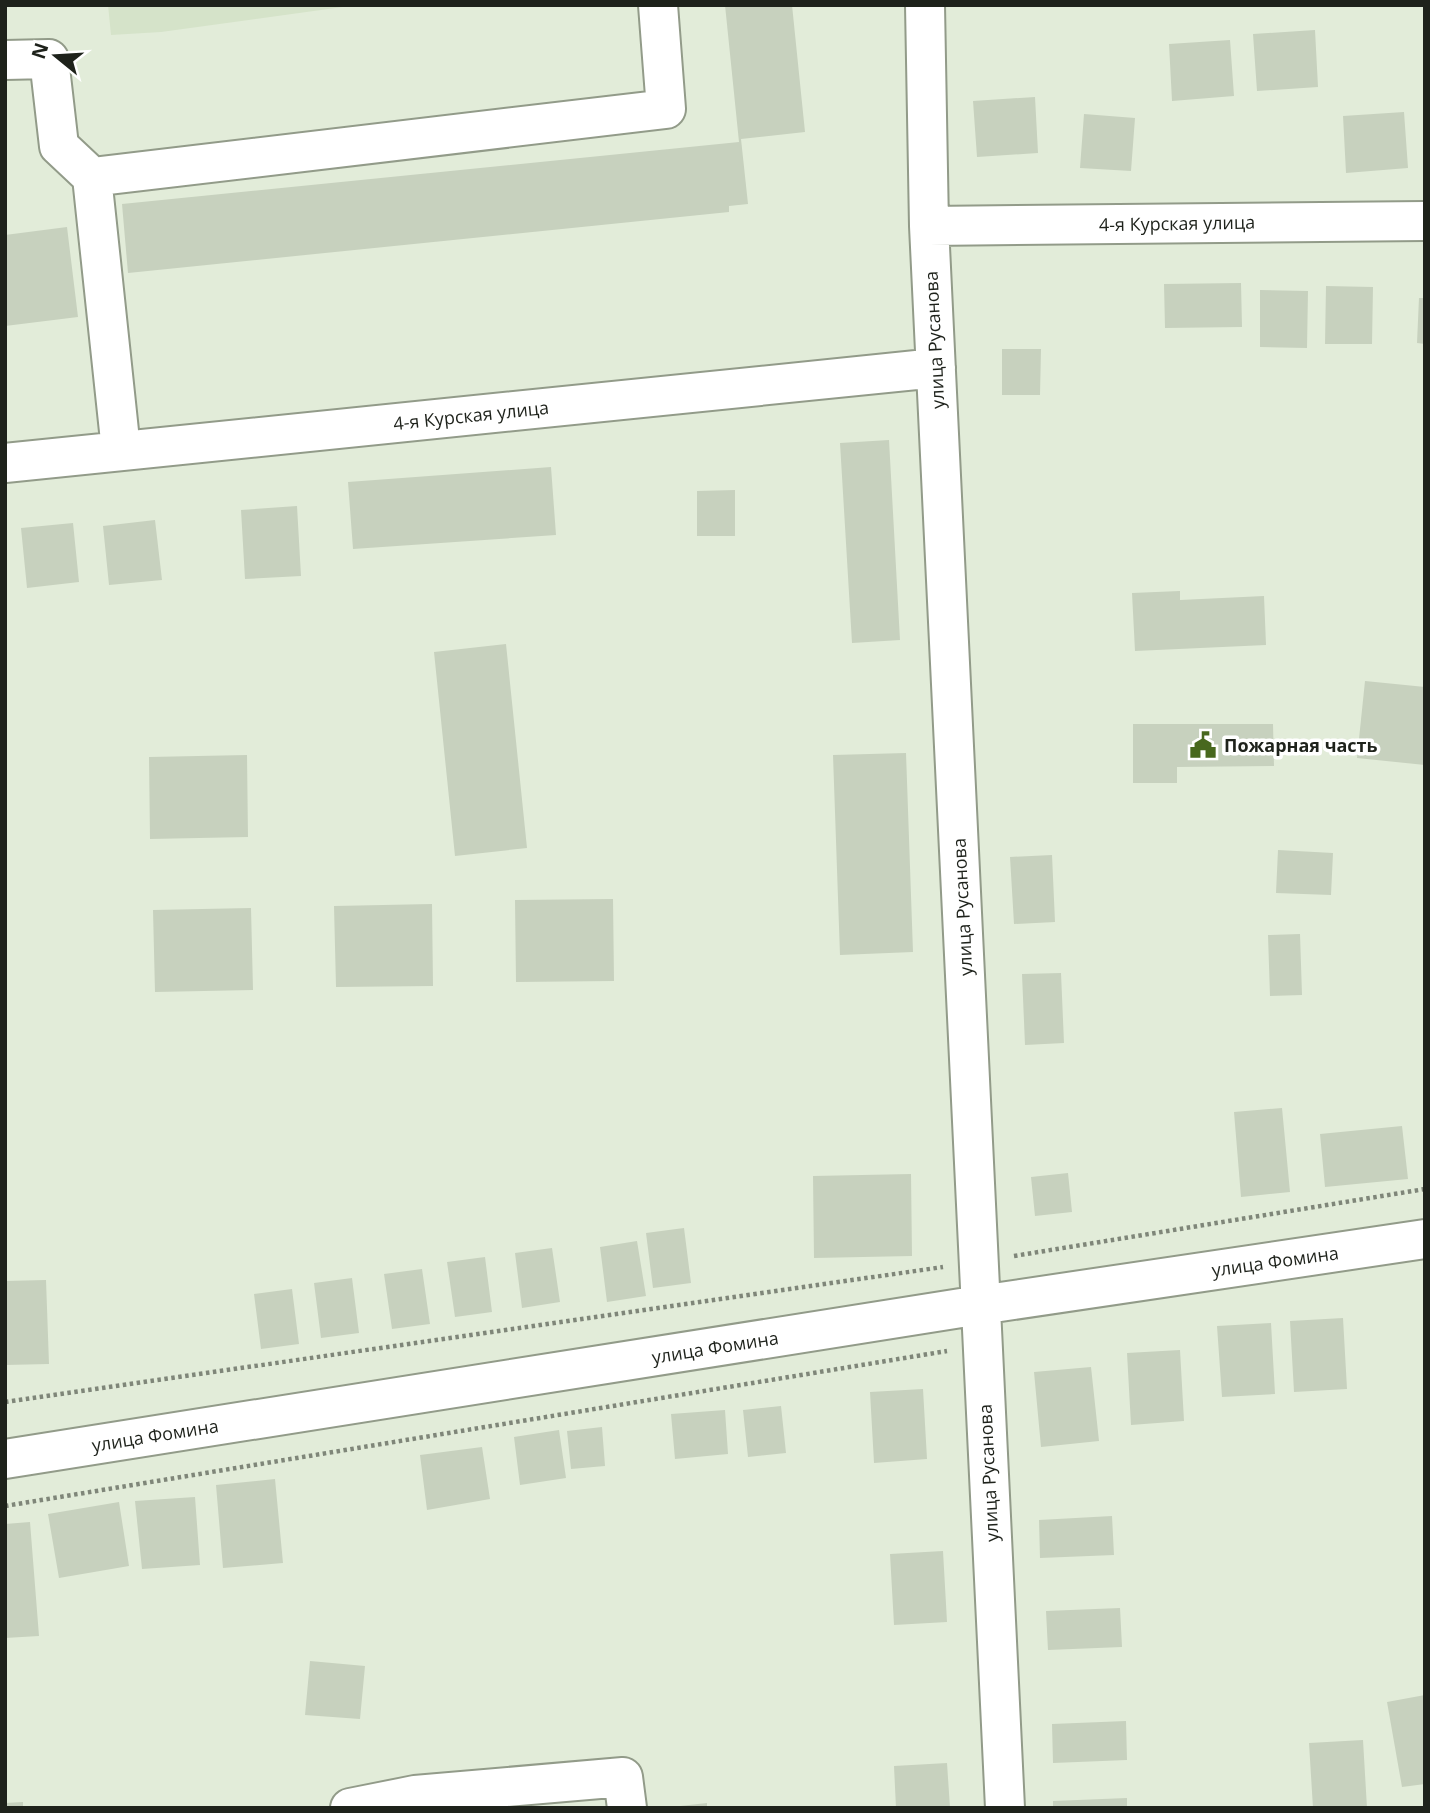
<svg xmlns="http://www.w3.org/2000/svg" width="1430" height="1813" font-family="'Open Sans',sans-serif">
<rect width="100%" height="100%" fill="#e2ecd9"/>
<path fill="#d5e3c9" d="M108 5H357L161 32 111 35Z"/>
<path fill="#c7d1be" d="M725 5H792L805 132 741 139 748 204 729 206V212L128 273 122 204 739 142Z
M1315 30 1318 87 1257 91 1253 34Z
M1230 40 1234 96 1172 101 1169 44Z
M1035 97 1038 153 977 157 973 101Z
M1404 112 1408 168 1346 173 1343 116Z
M1084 114 1135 118 1131 171 1080 168Z
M67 227 78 317 5 326V235Z
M1241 283 1242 327 1165 328 1164 284Z
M1326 286 1373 287 1372 344H1325Z
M1260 290 1308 291 1307 348 1260 347Z
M1419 298H1425V344L1417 343Z
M1002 349H1041L1040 395H1002Z
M889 440 900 640 852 643 840 443Z
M551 467 556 535 353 549 348 482Z
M735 490V536H697V491Z
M297 506 301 576 245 579 241 510Z
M155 520 162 580 109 585 103 526Z
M73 523 79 582 27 588 21 528Z
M1180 591V600L1264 596 1266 645 1135 651 1132 593Z
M506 644 527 848 455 856 434 652Z
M1365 681 1425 687V765L1357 758Z
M1133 724H1273L1274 766 1177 767V783H1133Z
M906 753 913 952 840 955 833 755Z
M247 755 248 837 150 839 149 757Z
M1278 850 1333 853 1331 895 1276 893Z
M1052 855 1055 922 1014 924 1010 857Z
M613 899 614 981 516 982 515 900Z
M432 904 433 986 336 987 334 906Z
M251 908 253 990 155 992 153 910Z
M1300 934 1302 995 1270 996 1268 935Z
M1061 973 1064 1043 1025 1045 1022 974Z
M1282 1108 1290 1192 1241 1197 1234 1112Z
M1402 1126 1408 1179 1325 1187 1320 1134Z
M1068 1173 1072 1212 1035 1216 1031 1177Z
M911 1174 912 1256 814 1258 813 1176Z
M684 1228 691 1283 653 1288 646 1233Z
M637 1241 646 1296 607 1302 600 1247Z
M552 1248 560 1302 522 1308 515 1253Z
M485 1257 492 1312 455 1317 447 1262Z
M422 1269 430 1324 392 1329 384 1274Z
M352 1278 359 1333 321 1338 314 1283Z
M46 1280 49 1364 5 1365V1281Z
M292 1289 299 1344 261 1349 254 1294Z
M1343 1318 1347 1389 1294 1392 1290 1321Z
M1271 1323 1275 1394 1222 1397 1217 1326Z
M1180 1350 1184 1421 1131 1425 1127 1353Z
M1091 1367 1099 1441 1041 1447 1034 1372Z
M923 1389 927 1459 874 1463 870 1392Z
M781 1406 786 1453 748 1457 743 1410Z
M725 1410 728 1454 675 1459 671 1414Z
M602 1427 605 1466 571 1469 567 1431Z
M559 1430 566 1478 520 1485 514 1437Z
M482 1447 490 1499 427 1510 420 1455Z
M275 1479 283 1563 223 1568 216 1485Z
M195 1497 200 1565 142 1569 135 1501Z
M119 1502 129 1566 59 1578 48 1514Z
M1112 1516 1114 1555 1040 1558 1039 1520Z
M30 1522 39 1636 5 1638V1524Z
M943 1551 947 1622 894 1625 890 1554Z
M1120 1608 1122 1647 1048 1650 1046 1611Z
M310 1661 365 1666 360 1719 305 1715Z
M1425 1695V1784L1402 1787 1387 1702Z
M1126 1721 1127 1760 1053 1763 1052 1724Z
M1363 1740 1367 1808H1313L1309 1743Z
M947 1763 950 1808H896L894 1766Z
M1127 1798V1808H1053V1801Z
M23 1802V1808H5V1803Z
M707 1803V1808H680V1806Z"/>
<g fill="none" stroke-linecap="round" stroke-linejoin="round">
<defs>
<path id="minor" d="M925 5 929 226 1005 1808
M5 60 49 59 59 146 92 177 121 450
M92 177 666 109 658 5
M929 226 1425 221
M5 463 936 368
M5 1459 980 1305 1425 1239
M350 1808 415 1795 623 1777 627 1808"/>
</defs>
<use href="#minor" stroke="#929b89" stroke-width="42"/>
<path stroke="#7f8679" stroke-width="4.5" stroke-dasharray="3.5 3.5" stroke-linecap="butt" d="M1014 1256 1425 1189
M5 1402 943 1267
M5 1506 947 1351"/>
<use href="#minor" stroke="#fff" stroke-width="38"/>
</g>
<defs>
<symbol id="civic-bare" viewBox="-9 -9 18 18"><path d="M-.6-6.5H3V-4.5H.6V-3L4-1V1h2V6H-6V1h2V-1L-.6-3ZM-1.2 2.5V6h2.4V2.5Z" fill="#48681e" stroke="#fff" stroke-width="2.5" paint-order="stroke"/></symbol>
</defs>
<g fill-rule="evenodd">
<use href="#civic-bare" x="1184" y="726" width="38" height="38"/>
</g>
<g text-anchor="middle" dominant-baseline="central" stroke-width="7" stroke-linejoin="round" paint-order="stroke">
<g font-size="18" fill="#1e221b" stroke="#fff">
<text transform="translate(1177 223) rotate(-1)">4-я Курская улица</text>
<text transform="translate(934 340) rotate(-93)">улица Русанова</text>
<text transform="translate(471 415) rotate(-6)">4-я Курская улица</text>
<text transform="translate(962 907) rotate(-93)">улица Русанова</text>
<text transform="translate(1275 1261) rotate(-8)">улица Фомина</text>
<text transform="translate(715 1347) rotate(-9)">улица Фомина</text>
<text transform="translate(155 1435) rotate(-9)">улица Фомина</text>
<text transform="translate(988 1473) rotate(-93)">улица Русанова</text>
</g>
<g font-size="18" font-weight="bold" fill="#1e221b" stroke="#fff" text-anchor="start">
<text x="1224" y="745">Пожарная часть</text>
</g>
</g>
<rect width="1430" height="1813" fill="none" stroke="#1e221b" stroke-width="14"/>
<g transform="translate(56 56) rotate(288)" stroke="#ffffff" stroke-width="5" paint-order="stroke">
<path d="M0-5L12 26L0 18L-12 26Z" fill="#1e221b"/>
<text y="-10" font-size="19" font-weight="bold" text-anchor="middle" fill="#1e221b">N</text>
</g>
</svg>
